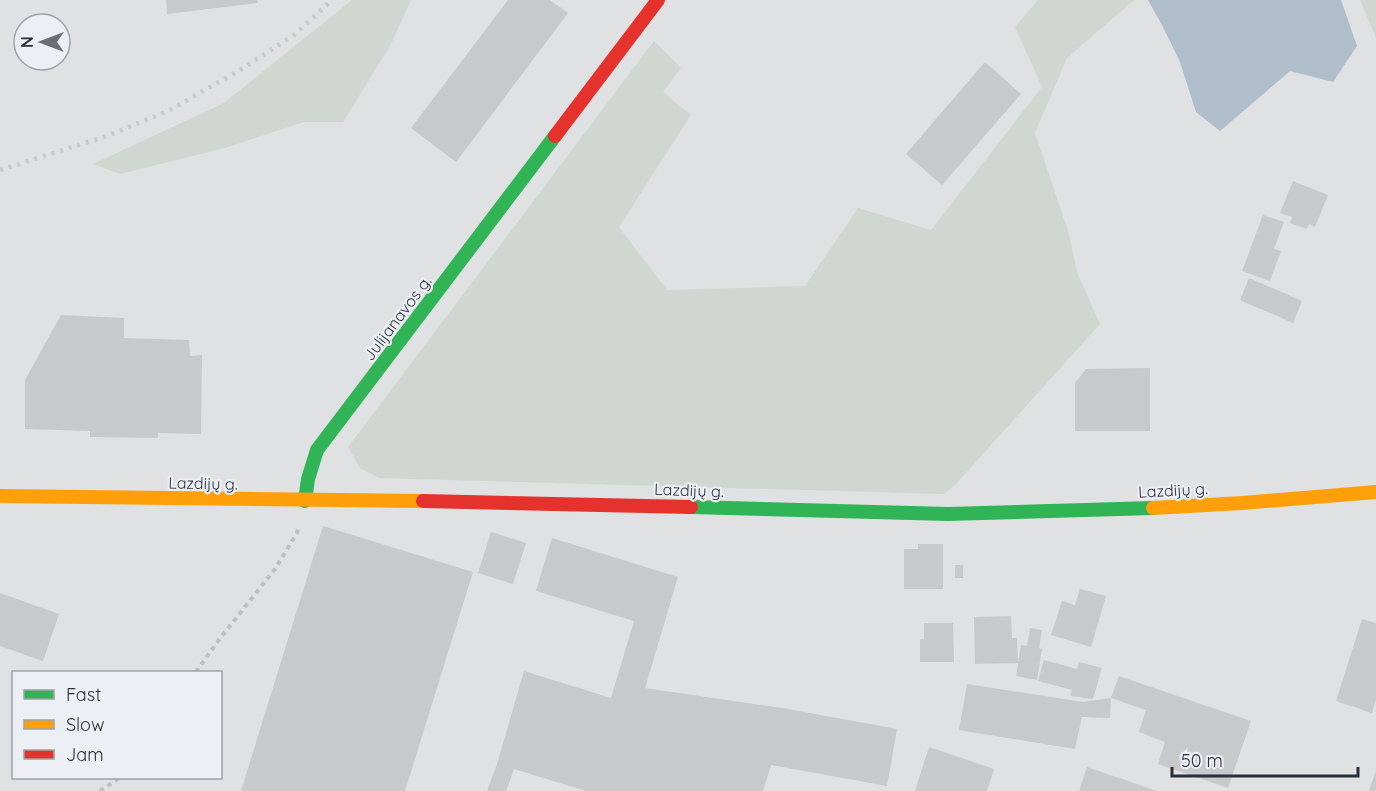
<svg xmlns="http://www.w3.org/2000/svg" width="1376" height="791" font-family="Quicksand,sans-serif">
<rect width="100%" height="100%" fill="#dfe1e3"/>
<path fill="#d0d7d0" d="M352 0H411L390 46 343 122H304L225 148 120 174 93 164 224 103Z
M1038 0H1134L1067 58 1035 133 1069 234 1077 272 1100 324 956 484 944 494 379 478 360 468 348 447 654 41 681 68 663 92 691 115 619 227 667 290 805 286 858 208 931 230 1042 87 1015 27Z
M1360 0H1376V38Z"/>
<path fill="#b0bdcb" d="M1148 0H1341L1357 46 1333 82 1290 71 1220 131 1196 112 1180 62 1163 27Z"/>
<path fill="#c7c9cb" d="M166 0H257L258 3 167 14Z
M508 0H550L568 13 456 162 411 128Z
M985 62 1021 94 942 185 906 154Z
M1293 181 1328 195 1315 227 1309 224 1307 229 1290 223 1292 217 1280 213Z
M1263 215 1284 222 1274 249 1281 251 1270 281 1242 271Z
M1249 278 1302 301 1293 323 1240 300Z
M61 315 124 318V338L189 340 190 356 202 355 201 434 158 433V438L90 437V431L25 429V380Z
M1150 368V431H1075V383L1086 369Z
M323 526 473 572 405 791H241Z
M491 532 526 543 513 584 478 573Z
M552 538 678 577 645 688 788 709 897 729 887 786 771 765 763 791H586L514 769 506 791H487L497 764 524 671 611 698 634 621 536 591Z
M918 544H943V589H904V549H918Z
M955 565H963V578H955Z
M1080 589 1106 596 1091 647 1051 635 1062 601 1075 605Z
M0 593 59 614 43 661 0 646Z
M1011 616 1012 638H1017L1018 663 975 664 974 617Z
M1362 619 1376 623V699L1372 713 1336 701Z
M924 623H953L954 662H920V639H924Z
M1030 628 1042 630 1039 648 1042 649 1037 680 1016 676 1021 645 1027 646Z
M1044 660 1077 669 1079 662 1102 668 1093 699 1070 696 1072 690 1038 681Z
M1119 676 1251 721 1228 788 1158 764 1165 742 1139 732 1146 710 1111 698Z
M967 684 1083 702 1111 698 1110 718 1082 717 1075 749 959 730Z
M929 747 994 769 987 791H915Z
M1087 767 1157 791H1079Z
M1376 770V791H1369Z"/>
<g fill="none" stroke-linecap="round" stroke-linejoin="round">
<path stroke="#bdbfc2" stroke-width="4" stroke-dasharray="4.5 4.5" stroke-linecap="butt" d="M196 672 218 641 275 569 297 533 298 528
M100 791 119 778"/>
<path stroke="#30b455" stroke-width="14" d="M305 501 308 479 317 450 555 136
M691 507 948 514 1153 508"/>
<path stroke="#ff9f0a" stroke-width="14" d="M0 496 423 501
M1153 508 1242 503 1376 492"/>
<path stroke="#e5322d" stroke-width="14" d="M555 136 658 0
M423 501 691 507"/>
<path stroke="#c8c9cb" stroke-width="4.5" stroke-dasharray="3 6" stroke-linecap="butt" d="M0 170 107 136 170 110 240 70 294 35 332 0"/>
</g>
<g text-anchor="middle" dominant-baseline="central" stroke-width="4.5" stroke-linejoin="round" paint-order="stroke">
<g font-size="16" fill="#292f3a" stroke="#eceff3">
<text transform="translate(397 318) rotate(-53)">Julijanavos g.</text>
<text transform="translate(203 483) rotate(1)">Lazdijų g.</text>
<text transform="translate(689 490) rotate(2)">Lazdijų g.</text>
<text transform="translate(1173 490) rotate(-3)">Lazdijų g.</text>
</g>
</g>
<rect x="12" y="671" width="210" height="108" fill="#eceff3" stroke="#9ea2a9" stroke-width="1.5"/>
<rect x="24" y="690" width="30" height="9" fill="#30b455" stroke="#9ea2a9" stroke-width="1.5"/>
<text x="66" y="701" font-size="18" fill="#292f3a">Fast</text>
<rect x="24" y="720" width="30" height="9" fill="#ff9f0a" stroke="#9ea2a9" stroke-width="1.5"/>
<text x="66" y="731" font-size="18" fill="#292f3a">Slow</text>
<rect x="24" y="750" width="30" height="9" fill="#e5322d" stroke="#9ea2a9" stroke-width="1.5"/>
<text x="66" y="761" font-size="18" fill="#292f3a">Jam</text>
<g transform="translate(42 42) rotate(270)"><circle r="28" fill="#eceff3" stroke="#9ea2a9" stroke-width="1.5"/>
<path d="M0-4.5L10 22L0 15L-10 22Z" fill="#696d75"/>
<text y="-9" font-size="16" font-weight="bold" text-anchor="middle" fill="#292f3a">N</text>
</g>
<path d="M1172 767v9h186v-9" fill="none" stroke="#292f3a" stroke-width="3"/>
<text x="1181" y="767" font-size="18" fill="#292f3a" stroke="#eceff3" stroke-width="4.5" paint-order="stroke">50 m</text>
</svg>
